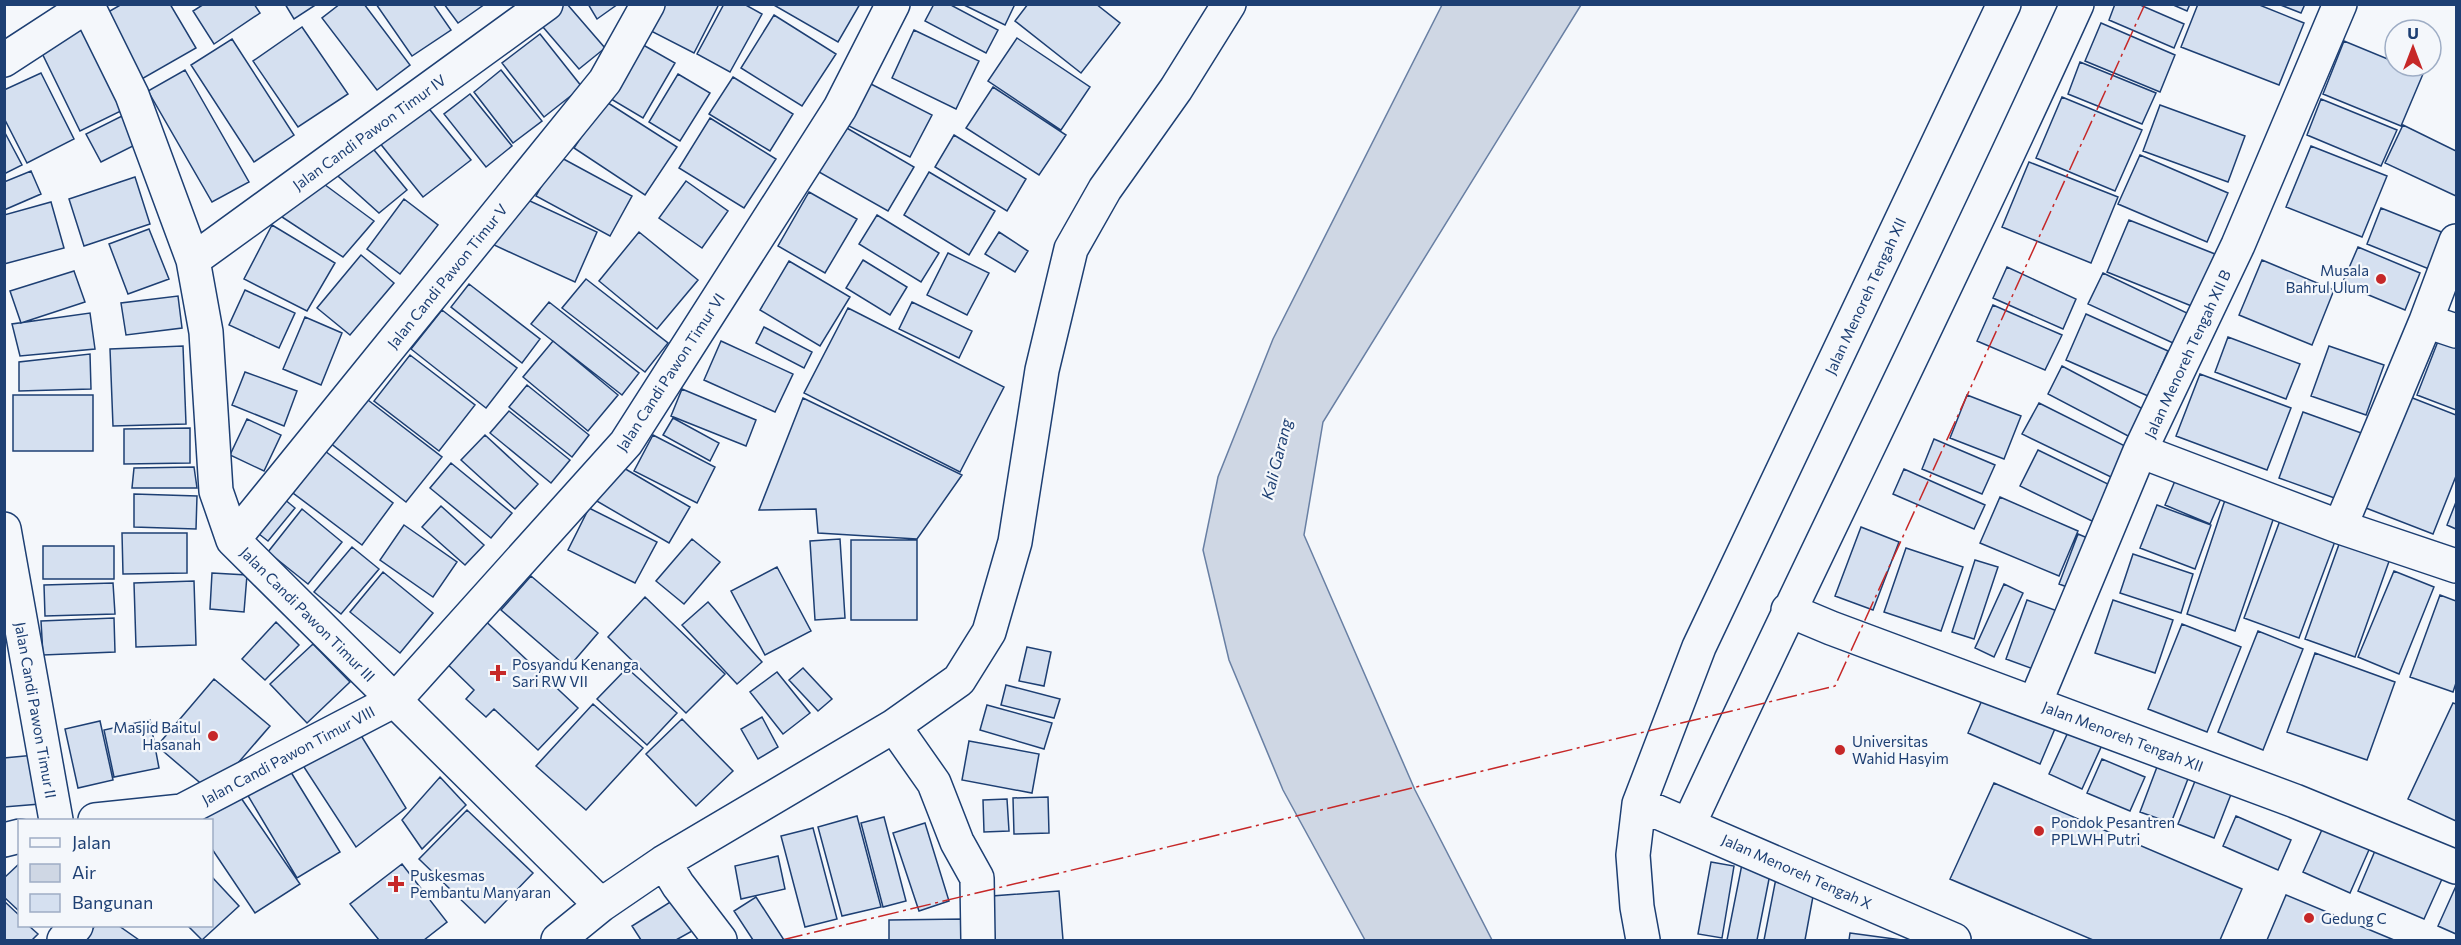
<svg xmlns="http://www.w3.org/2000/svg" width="2461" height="945" font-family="Commissioner,sans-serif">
<rect width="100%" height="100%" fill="#f4f7fb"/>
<path fill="#cfd7e4" stroke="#687fa3" stroke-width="1.5" d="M1442 5H1581L1323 422 1304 535 1415 790 1492 940H1365L1283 790 1229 660 1203 550 1218 477 1273 339Z"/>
<path fill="#d5e0f0" stroke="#1d3f73" stroke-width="1.5" d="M122 4H170L196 48 140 80 103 15Z
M204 4H254L260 13 214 44 193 11Z
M285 4H317L294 19Z
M340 4H364L410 65 377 90 322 18Z
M376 4H433L451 30 412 56Z
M444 4H485L458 23Z
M556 4H567L605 48 579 69 537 20Z
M588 4H618L597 19Z
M665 4H719L694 53 651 31Z
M724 4H744L762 14 730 72 697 54Z
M772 4H860L838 42Z
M934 4H949L998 30 986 53 925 21Z
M962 4H1015L1005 25Z
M1028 4H1096L1120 23 1081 73 1015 21Z
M2115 4H2138L2184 24 2174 48 2109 20Z
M2171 4H2190L2187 11Z
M2198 4H2257L2304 23 2279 85 2181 47Z
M2278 4H2305L2301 13Z
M774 15 836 54 802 106 741 68Z
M2101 23 2175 55 2160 92 2085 61Z
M82 25 125 109 80 131 39 47Z
M302 27 348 94 298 127 253 61Z
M914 30 979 61 956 109 892 78Z
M540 34 582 87 544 117 502 63Z
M1017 38 1090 87 1061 130 988 81Z
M232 39 294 135 254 162 191 65Z
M2344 41 2395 62V66H2404L2423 74 2401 126 2323 94Z
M638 42 675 63 643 118 606 96Z
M2080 62 2156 93 2142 124 2068 94Z
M185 70 249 182 212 202 148 91Z
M501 70 542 121 513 143 474 92Z
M41 73 74 139 27 163 4 118V90Z
M678 74 710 93 680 141 649 122Z
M733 77 793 114 770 151 709 114Z
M867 82 932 115 910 157 845 124Z
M993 87 1066 135 1039 175 966 128Z
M470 94 512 146 486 167 444 114Z
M2062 97 2142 130 2115 191 2036 158Z
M2321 99 2397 130 2381 166 2307 135Z
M605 101 677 147 645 195 574 148Z
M426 105 471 160 423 197 379 142Z
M2160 105 2245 136 2228 182 2143 151Z
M126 114 141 142 101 162 86 134Z
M710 118 776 159 744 208 679 168Z
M2403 125 2456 151V196L2385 163Z
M845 127 914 167 888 211 819 172Z
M4 131 22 165 4 174Z
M954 135 1026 179 1007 211 935 167Z
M365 139 407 190 379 213 329 168Z
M2311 146 2387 176 2362 237 2286 207Z
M2140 155 2228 193 2207 242 2118 204Z
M558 156 632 196 610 236 536 196Z
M2029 162 2118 197 2091 263 2002 227Z
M31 171 41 194 4 210V182Z
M929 172 995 211 969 255 904 215Z
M313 176 374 221 343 257 282 217Z
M135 177 150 224 84 246 69 199Z
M686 181 728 211 702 248 659 218Z
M809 192 857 219 825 273 778 246Z
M517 195 597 232 575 282 494 245Z
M404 199 438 225 400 274 367 249Z
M51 202 64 248 4 264V215Z
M2381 208 2449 235 2434 271 2367 244Z
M877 215 939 253 921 282 859 244Z
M2129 220 2215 254 2194 307 2107 272Z
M272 225 335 263 307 311 244 279Z
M149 229 169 279 128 294 109 244Z
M639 232 698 280 657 329 599 281Z
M999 232 1028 251 1015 272 985 254Z
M2358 247 2420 273 2405 310 2342 284Z
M948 253 989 273 967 315 927 295Z
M361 255 394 283 350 335 317 308Z
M863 260 907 287 890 315 846 288Z
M2262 260 2334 290 2312 345 2239 315Z
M789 261 850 297 820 346 760 310Z
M2007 267 2076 299 2063 329 1993 298Z
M74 271 85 302 21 323 10 291Z
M2103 273 2187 313 2173 343 2088 304Z
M586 279 668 343 645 372 562 308Z
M469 284 540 339 522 363 451 307Z
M245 290 295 313 279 348 229 325Z
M178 296 182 328 126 335 121 303Z
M549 302 639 373 622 395 531 324Z
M912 302 972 331 959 358 899 329Z
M1993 305 2062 335 2045 370 1977 341Z
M848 308 1004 387 960 472 804 393Z
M442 310 517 368 486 408 411 349Z
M90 313 95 349 20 356 12 324Z
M2086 314 2168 351 2148 396 2066 360Z
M305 317 342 333 321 385 283 369Z
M764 327 812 352 804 368 756 343Z
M2442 331 2456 337V410L2417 395Z
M2228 337 2300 364 2286 399 2215 372Z
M553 341 618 395 588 431 523 377Z
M721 341 793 374 775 412 704 380Z
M183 346 186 424 113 426 110 349Z
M2329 346 2384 365 2366 415 2311 396Z
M90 354 91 389 19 391V362Z
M410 355 475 405 439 451 374 401Z
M2062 366 2145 410 2130 437 2048 394Z
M245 372 297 391 284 426 232 405Z
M2200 374 2291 408 2267 470 2176 436Z
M527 385 589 435 572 457 509 407Z
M682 389 756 420 746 446 671 416Z
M13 395H93V451H13Z
M1967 395 2021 416 2004 459 1950 438Z
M364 397 442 457 406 502 329 442Z
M2410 397 2456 415V476L2433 534 2366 508Z
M803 398 962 475 917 539 818 533 816 509 759 510Z
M2039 403 2127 447 2113 478 2022 434Z
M509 411 570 460 551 483 490 433Z
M2303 412 2364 434 2340 500 2279 478Z
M673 418 719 443 710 461 663 435Z
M247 419 281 435 264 471 230 455Z
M190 428V463L124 464V429Z
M485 435 538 484 515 509 461 460Z
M653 435 715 467 697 503 634 471Z
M1934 439 1995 465 1982 494 1922 469Z
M2038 450 2110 485 2092 521 2020 486Z
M325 451 393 503 362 545 293 493Z
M451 463 512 513 491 538 430 488Z
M617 464 690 507 669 543 595 500Z
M194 467 197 488H132L134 468Z
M1904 469 1985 505 1974 529 1893 494Z
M2177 476 2222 496 2210 524 2165 505Z
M134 494 197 496 196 529 134 527Z
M278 494 295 508 268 541 250 527Z
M2000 497 2078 531 2059 576 1980 543Z
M2225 500 2274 517 2235 631 2187 614Z
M2456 502V529L2447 525Z
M2157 505 2211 525 2195 569 2140 548Z
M441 506 484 545 465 565 422 527Z
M589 508 657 542 635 583 568 550Z
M302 509 342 542 308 584 268 552Z
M2282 515 2337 536 2299 638 2244 618Z
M404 525 457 562 433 597 380 560Z
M1861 527 1899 542 1873 610 1835 596Z
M122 533H187V573L123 574Z
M2078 534 2097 542 2078 591 2059 584Z
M2342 536 2392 553 2355 657 2305 639Z
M692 539 720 562 684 604 656 581Z
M840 539 845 618 815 620 810 541Z
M851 540H917V620H851Z
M43 546H114V579H43Z
M352 547 379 569 341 614 314 592Z
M1906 548 1963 567 1941 631 1884 612Z
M2133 554 2193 574 2181 613 2120 593Z
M1975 560 1998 567 1974 639 1952 632Z
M777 567 811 631 765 655 731 591Z
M2394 571 2434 587 2399 674 2358 657Z
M383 572 433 613 400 653 350 612Z
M212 573 247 575 244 612 210 609Z
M531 576 598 633 568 668 501 610Z
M194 581 196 645 136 647 134 583Z
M113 583 115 614 45 616 44 585Z
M2004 584 2023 593 1994 657 1975 648Z
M2440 595 2456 601V683L2453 692 2410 677Z
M645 597 725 674 686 713 608 637Z
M2027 600 2060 612 2039 671 2006 659Z
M2113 600 2173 620 2155 673 2095 653Z
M708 602 762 662 737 684 682 625Z
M478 614 578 708 538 750 494 709 486 717 466 699 474 690 438 655Z
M114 618 115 652 43 655 41 621Z
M276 622 299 645 265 680 242 659Z
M2182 624 2241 647 2207 732 2148 709Z
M2258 631 2303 649 2263 750 2218 732Z
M313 644 350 682 307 723 270 684Z
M1027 647 1051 652 1044 686 1019 681Z
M2315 653 2395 682 2367 760 2287 732Z
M627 668 677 713 647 745 597 699Z
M803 668 832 699 818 711 789 680Z
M777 672 810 713 783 734 750 692Z
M214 679 270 726 212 793 157 746Z
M1006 685 1060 699 1054 718 1001 705Z
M1985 693 2057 724 2040 764 1968 733Z
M2453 703 2456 704V821L2408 799Z
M593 704 643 748 586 810 536 766Z
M987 705 1052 723 1044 749 980 730Z
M762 717 778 747 758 759 741 729Z
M682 719 733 771 696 806 646 754Z
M150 720 159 768 114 777 104 730Z
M100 721 113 780 78 788 65 729Z
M357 729 406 808 356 847 302 764Z
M2069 730 2102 745 2082 789 2049 774Z
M969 741 1039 754 1032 793 962 780Z
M35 755 40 804 4 807V758Z
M2102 759 2145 777 2130 811 2087 793Z
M2160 759 2191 771 2171 823 2140 812Z
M289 769 340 852 297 878 247 794Z
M2199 771 2235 784 2214 838 2178 824Z
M440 777 466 805 422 849 402 820Z
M1994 783 2242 889 2220 940H2093L1950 879Z
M239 795 300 884 255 913 212 849V820H201Z
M1048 797 1049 833 1014 834 1013 798Z
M1007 799 1009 831 984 832 983 800Z
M467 810 533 873 485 923 419 859Z
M857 816 881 907 842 916 818 827Z
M2236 816 2291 840 2278 870 2223 846Z
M884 817 906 901 883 907 861 823Z
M925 823 949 901 919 911 893 833Z
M2325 823 2372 843 2350 893 2303 872Z
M813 828 837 919 805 927 781 836Z
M2380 839 2447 868 2424 919 2358 891Z
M778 856 785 889 741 899 735 866Z
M1711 862 1734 866 1722 938 1698 934Z
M20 863V912L4 897V878Z
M402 864 447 922 424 940H379L350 904Z
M1742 864 1771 869 1757 940H1727Z
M1777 873 1816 880 1805 940H1764Z
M212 877 239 906 202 940 188 926H212Z
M2456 886V934L2438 926Z
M1059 891 1063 940H995L992 896Z
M2286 895 2394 940H2267Z
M756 897 784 940H753L734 911Z
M675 899 694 930 676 940H641L632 926Z
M4 901 20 916V926H29L38 934 32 940H4Z
M964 919V940H889V920Z
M95 926H119L139 940H88L85 938Z
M1850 933 1902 940H1849Z"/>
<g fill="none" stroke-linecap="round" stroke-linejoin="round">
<defs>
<path id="minor" d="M88 6 132 95 193 260 206 332 216 491 233 540 601 905
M4 60 90 4
M193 260 546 4
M2426 321 2456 241
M2140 451 2340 527 2456 566
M2340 527 2426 321 2456 331
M4 529 56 820
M233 540 605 81 648 4
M1788 610 1831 628 2295 801 2456 867
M2035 703 2140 451 2238 245 2340 4
M894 726 934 783 957 842 977 878 978 940
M1639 804 1954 940
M95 820 182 811 395 700 626 443 840 108 893 4
M1689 824C1816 550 1952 280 2077 4
M4 840 20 836
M664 862 678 885 720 940
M64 940 76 926
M558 940 601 905 664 862 894 726 959 680 989 632 1015 542 1042 370 1071 249 1105 189 1176 89 1229 4
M1643 940 1637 907 1633 855 1639 804 1699 647 2004 4"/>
</defs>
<use href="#minor" stroke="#1d3f73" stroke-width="36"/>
<use href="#minor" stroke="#f4f7fb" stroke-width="33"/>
<path stroke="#c62828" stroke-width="1.5" stroke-dasharray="21 4.5 3 4.5" stroke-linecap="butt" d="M782 940 1835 686 2145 4"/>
</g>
<g fill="#c62828" stroke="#f4f7fb" stroke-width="2">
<circle cx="2381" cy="279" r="6"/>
<path d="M495 664h6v6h6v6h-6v6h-6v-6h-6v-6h6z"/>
<circle cx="213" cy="736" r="6"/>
<circle cx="1840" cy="750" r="6"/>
<circle cx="2039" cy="831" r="6"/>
<path d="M393 875h6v6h6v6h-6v6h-6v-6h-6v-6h6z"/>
<circle cx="2309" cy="918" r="6"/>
</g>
<g text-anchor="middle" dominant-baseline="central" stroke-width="4.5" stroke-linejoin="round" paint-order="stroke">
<g font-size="15" fill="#1d3f73" stroke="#f4f7fb">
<text transform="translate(369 132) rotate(-36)">Jalan Candi Pawon Timur IV</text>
<text transform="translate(447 276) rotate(-51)">Jalan Candi Pawon Timur V</text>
<text transform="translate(1865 296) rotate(-65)">Jalan Menoreh Tengah XII</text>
<text transform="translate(2187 354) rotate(-65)">Jalan Menoreh Tengah XII B</text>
<text transform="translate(670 372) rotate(-57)">Jalan Candi Pawon Timur VI</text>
<text transform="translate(308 614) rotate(45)">Jalan Candi Pawon Timur III</text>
<text transform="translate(36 710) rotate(80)">Jalan Candi Pawon Timur II</text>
<text transform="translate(2123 736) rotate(21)">Jalan Menoreh Tengah XII</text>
<text transform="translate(288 755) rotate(-28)">Jalan Candi Pawon Timur VIII</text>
<text transform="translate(1797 871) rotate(24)">Jalan Menoreh Tengah X</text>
</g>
<g font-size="15" fill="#1d3f73" stroke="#f4f7fb" text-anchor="start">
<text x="2369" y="270" text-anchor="end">Musala<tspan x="2369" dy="17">Bahrul Ulum</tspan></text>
<text x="512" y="664">Posyandu Kenanga<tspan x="512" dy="17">Sari RW VII</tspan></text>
<text x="201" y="727" text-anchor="end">Masjid Baitul<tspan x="201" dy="17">Hasanah</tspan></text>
<text x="1852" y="741">Universitas<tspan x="1852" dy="17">Wahid Hasyim</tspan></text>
<text x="2051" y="822">Pondok Pesantren<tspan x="2051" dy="17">PPLWH Putri</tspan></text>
<text x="410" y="875">Puskesmas<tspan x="410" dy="17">Pembantu Manyaran</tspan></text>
<text x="2321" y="918">Gedung C</text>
</g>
<g font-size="16" font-style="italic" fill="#1d3f73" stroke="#f4f7fb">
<text transform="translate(1276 459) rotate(-76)">Kali Garang</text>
</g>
</g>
<rect width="2461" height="945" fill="none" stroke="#1d3f73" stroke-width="12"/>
<rect x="18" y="819" width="195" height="108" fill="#f4f7fb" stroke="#9eadc5" stroke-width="1.5"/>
<rect x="30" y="838" width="30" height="9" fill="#f4f7fb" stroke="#9eadc5" stroke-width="1.5"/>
<text x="72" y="849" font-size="18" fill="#1d3f73">Jalan</text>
<rect x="30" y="864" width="30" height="18" fill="#cfd7e4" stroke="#9eadc5" stroke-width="1.5"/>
<text x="72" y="879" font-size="18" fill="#1d3f73">Air</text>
<rect x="30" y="894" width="30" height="18" fill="#d5e0f0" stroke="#9eadc5" stroke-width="1.5"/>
<text x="72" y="909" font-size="18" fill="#1d3f73">Bangunan</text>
<g transform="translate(2413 48)"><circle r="28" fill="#f4f7fb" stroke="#9eadc5" stroke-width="1.5"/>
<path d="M0-4.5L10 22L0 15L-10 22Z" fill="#c62828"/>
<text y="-9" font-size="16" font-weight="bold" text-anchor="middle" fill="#1d3f73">U</text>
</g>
</svg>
